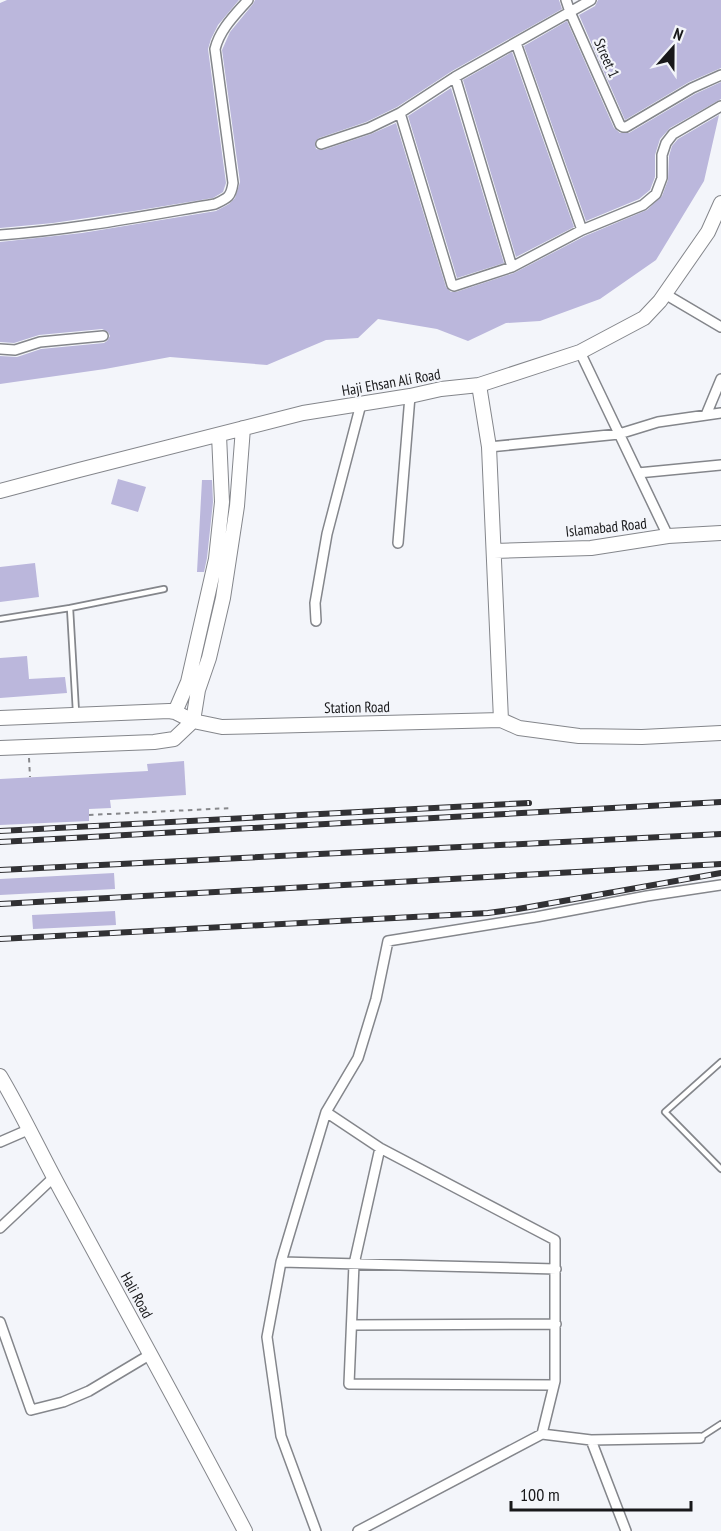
<svg xmlns="http://www.w3.org/2000/svg" width="721" height="1531" font-family="'PT Sans Narrow',sans-serif">
<rect width="100%" height="100%" fill="#f3f5fa"/>
<path fill="#bbb7dc" d="M7 0H239L218 25 211 39 208 49 226 183 223 192 213 198 134 211 53 223 0 228V3Z
M255 0H559L562 9 452 71 397 107 366 122 319 138 315 142 316 149 323 150 371 134 396 123 446 287 451 292H456L514 273 585 236 647 210 662 196 668 180 669 156 672 146 678 139 719 115 704 181 656 260 600 299 540 321 506 323 468 341 437 329 378 319 358 338 326 340 267 365 170 357 105 369 0 384V356L17 357 41 349 104 343 107 341 110 336 108 332 102 329 39 335 14 343 0 342V242L82 233 216 211 229 204 235 198 240 182 222 50 230 32 253 4Z
M598 0H721V68L689 82 625 120 579 15 595 6Z
M567 21 614 128 620 133H629L695 94 721 82V99L670 128 660 139 655 155V177L650 190 639 199 586 221 524 46Z
M512 52 574 227 516 257 463 80Z
M451 88 504 263 457 278 408 116Z
M118 479 146 487 138 512 111 504Z
M202 480H212L213 502 207 558 204 572H197Z
M35 563 39 597 0 602V567Z
M27 656 29 679 65 677 67 693 0 698V658Z
M184 761 186 795 110 800 111 808 89 809V821L0 825V779L148 771 147 764Z
M114 873 115 889 0 895V879Z
M115 911 116 925 33 929 32 915Z"/>
<g fill="none" stroke-linecap="round" stroke-linejoin="round">
<defs>
<path id="lane" d="M70 608 164 589
M0 619 70 608 76 712
M721 1062 665 1112 721 1169
M701 1437 721 1424"/>
<path id="street" d="M566 0 570 12 620 125 623 127H626L692 88 721 75
M516 43 582 230
M455 77 512 267
M400 113 452 285 454 286 512 267 582 230 643 205 656 194 662 178V155L666 143 673 134 721 106
M321 144 369 128 400 113 455 77 591 0
M0 235C72 230 144 216 215 204 228 198 231 197 233 183L215 49C220 29 235 15 248 0
M665 294 721 327
M0 349 15 350 40 342 103 336
M580 352 668 536
M706 415 721 379
M489 447 619 434 658 422 721 413
M638 473 721 465
M398 543 410 396
M316 621 315 603 327 534 361 404
M326 1112 380 1148 555 1240V1381L542 1434
M0 1142 30 1129
M380 1148 354 1264 349 1384 554 1385
M0 1228 53 1178
M281 1262 556 1269
M0 1322 31 1410 63 1402 89 1391 151 1354
M352 1325 556 1324
M591 1440 626 1531
M316 1531 281 1436 267 1337 281 1262 326 1112 358 1058 376 999 388 941 536 917 647 896 721 885
M358 1531 542 1434 591 1440 700 1438"/>
<path id="secondary" d="M479 385 489 447 501 720
M0 491 79 470 303 413 410 396 441 389 479 385 580 352 644 318 660 301 708 232 721 203
M494 551 591 548 668 536 721 533
M175 712 188 682 216 559 222 502 219 435
M0 718 169 711 175 712 193 721 222 727 501 720 519 728 579 736 642 737 721 733
M193 721 198 690 209 658 223 598 237 506 243 428
M0 748 154 742 174 739 193 721
M0 1076C25 1118 45 1163 69 1205 128 1314 188 1422 245 1531"/>
</defs>
<use href="#lane" stroke="#84868b" stroke-width="8"/>
<use href="#street" stroke="#84868b" stroke-width="12"/>
<use href="#secondary" stroke="#84868b" stroke-width="16"/>
<path stroke="#87888b" stroke-width="2" stroke-dasharray="4.5 4.5" stroke-linecap="butt" d="M29 758 30 777
M89 815 232 808"/>
<use href="#lane" stroke="#fff" stroke-width="4.5"/>
<use href="#street" stroke="#fff" stroke-width="9"/>
<use href="#secondary" stroke="#fff" stroke-width="14"/>
<defs>
<path id="rail" d="M0 831 529 803
M0 842 721 802
M0 870 721 834
M0 904 721 864
M0 939 488 913 518 909 721 873"/>
</defs>
<use href="#rail" stroke="#313134" stroke-width="6"/>
<use href="#rail" stroke="#f3f5fa" stroke-width="4" stroke-dasharray="11" stroke-linecap="butt"/>
</g>
<g text-anchor="middle" dominant-baseline="central" stroke-width="4.5" stroke-linejoin="round" paint-order="stroke">
<g font-size="15" fill="#18181a" stroke="#f3f5fa">
<text transform="translate(607 58) rotate(66)">Street 1</text>
<text transform="translate(391 382) rotate(-10)">Haji Ehsan Ali Road</text>
<text transform="translate(606 527) rotate(-6)">Islamabad Road</text>
<text transform="translate(357 707) rotate(-1)">Station Road</text>
<text transform="translate(137 1295) rotate(61)">Hali Road</text>
</g>
</g>
<g transform="translate(673 48) rotate(21)" stroke="#f3f5fa" stroke-width="4.5" paint-order="stroke">
<path d="M0-4.5L10 22L0 15L-10 22Z" fill="#18181a"/>
<text y="-9" font-size="16" font-weight="bold" text-anchor="middle" fill="#18181a">N</text>
</g>
<path d="M511 1501v9h180v-9" fill="none" stroke="#18181a" stroke-width="3"/>
<text x="520" y="1501" font-size="18" fill="#18181a" stroke="#f3f5fa" stroke-width="4.5" paint-order="stroke">100 m</text>
</svg>
